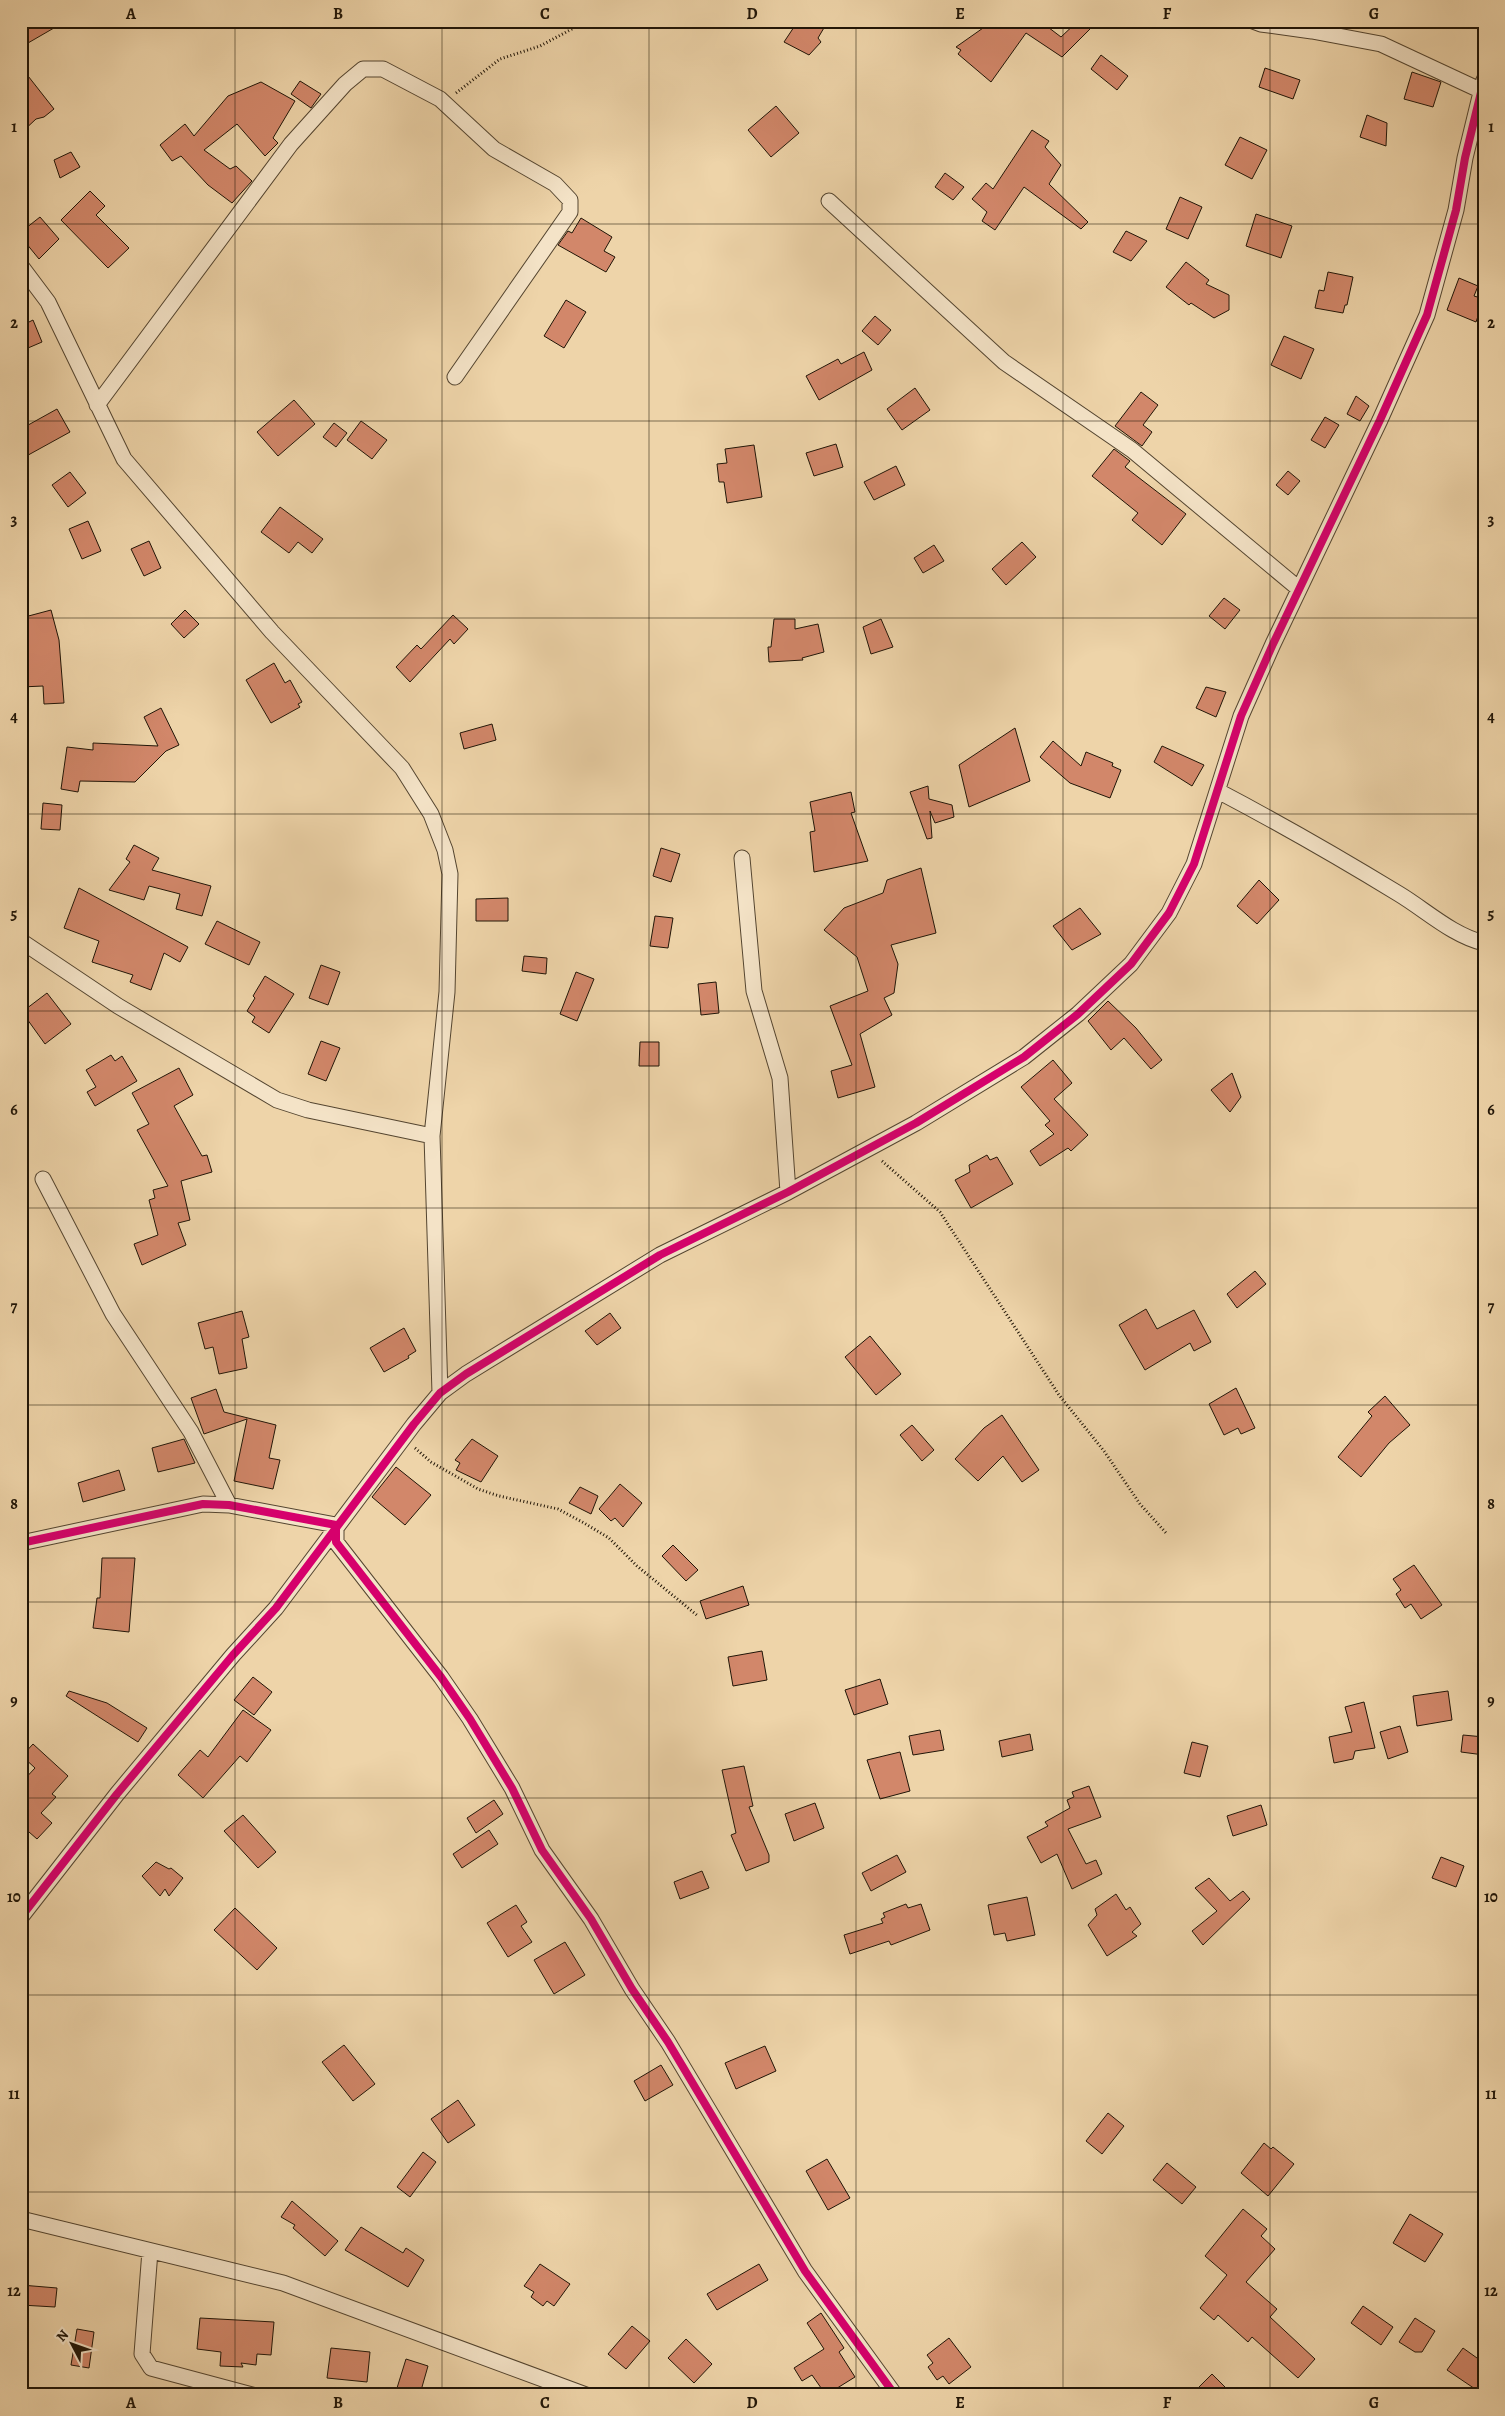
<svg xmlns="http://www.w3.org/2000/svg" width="1505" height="2416" font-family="Alegreya,serif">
<rect width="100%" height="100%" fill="#eed4a9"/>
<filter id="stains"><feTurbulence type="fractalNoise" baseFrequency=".004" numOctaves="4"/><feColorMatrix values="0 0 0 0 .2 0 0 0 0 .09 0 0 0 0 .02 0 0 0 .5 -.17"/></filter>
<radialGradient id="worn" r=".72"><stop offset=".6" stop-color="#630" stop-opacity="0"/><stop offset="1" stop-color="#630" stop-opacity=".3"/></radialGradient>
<path fill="#d2876a" stroke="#201507" d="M32 21H66L28 43 21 32V27Z
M798 21H828L818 38 821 42 809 55 784 42Z
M993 21H1040L1061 37 1078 21H1098L1062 57 1026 33 991 82 958 54 961 50 956 47Z
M1101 55 1128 76 1117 90 1091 69Z
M21 67 54 109 44 117 36 119 21 133Z
M1265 68 1300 80 1293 99 1259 87Z
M1412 72 1441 82 1433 107 1404 99Z
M300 81 321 94 311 108 291 94Z
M261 82 295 101 273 138 278 143 265 156 237 124 204 150 230 169 236 166 252 181 232 203 208 185 181 156 172 161 160 145 185 124 194 136 228 96Z
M776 106 799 133 771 157 748 130Z
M1367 115 1387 123 1386 146 1360 137Z
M1032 130 1049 141 1045 147 1061 165 1049 184 1088 222 1081 229 1024 187 995 230 982 221 987 212 972 199 986 183 993 189Z
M1240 137 1267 150 1252 179 1225 165Z
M71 152 80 167 60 178 54 160Z
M945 173 964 187 953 200 935 187Z
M90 191 105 206 96 215 129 248 108 268 61 220Z
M1180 197 1202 207 1188 239 1166 229Z
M1256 214 1292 226 1281 258 1246 246Z
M40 217 59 239 39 259 21 237V232Z
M581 218 612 237 604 251 615 257 606 272 558 245 568 231 572 233Z
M1126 231 1147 241 1131 261 1113 252Z
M1186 262 1209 280 1206 284 1229 295V310L1214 318 1191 303 1189 305 1166 287Z
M1328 272 1353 277 1347 305H1345L1343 313 1315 308 1319 290 1324 291Z
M1459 278 1478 286 1474 296 1484 299 1476 322 1447 310Z
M566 300 586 312 564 348 544 336Z
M875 316 891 330 878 345 862 331Z
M33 320 42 342 21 351V326Z
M1284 336 1314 349 1301 379 1271 365Z
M864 352 872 370 819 400 806 376 838 359 841 364Z
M915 388 930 410 902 430 887 409Z
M1141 392 1158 405 1143 425 1152 432 1142 446 1115 426Z
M1356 396 1369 406 1360 421 1347 414Z
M294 400 315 424 278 456 257 432Z
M57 409 70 432 21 459V429Z
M1325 417 1339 425 1325 448 1311 440Z
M361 421 387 440 372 459 347 440Z
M334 423 347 433 336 447 323 437Z
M836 444 843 467 814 476 806 453Z
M754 445 762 497 727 503 724 482H719L717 464 727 463 725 449Z
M1114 449 1130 461 1125 467 1186 514 1162 545 1132 520 1138 513 1092 476Z
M896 466 905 485 874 500 864 482Z
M1288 471 1300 481 1288 495 1276 485Z
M70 472 86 493 68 507 52 485Z
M280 507 323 539 312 553 298 542 289 553 261 532Z
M88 521 101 551 82 559 69 529Z
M149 541 161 568 144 576 131 549Z
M1022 542 1036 557 1006 585 992 569Z
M934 545 944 561 923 573 914 558Z
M1224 598 1240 610 1225 629 1209 616Z
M51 610 59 640 64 703 44 704 43 686 21 687V618Z
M185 610 199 624 184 638 171 624Z
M453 615 468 629 454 644 450 639 410 682 396 667 417 645 421 649Z
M774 619H795V629L818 624 824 652 802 658 803 660 769 662 768 647H771Z
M881 619 893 647 871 654 863 627Z
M274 663 285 683 290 680 302 702 298 704 300 707 271 723 246 680Z
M1206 687 1226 692 1216 717 1196 708Z
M161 708 179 745 166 751 135 782 80 781 78 792 61 789 67 747 93 750V743L158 746 144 717Z
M492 724 496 740 464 749 460 733Z
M1015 728 1030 781 969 807 959 765Z
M1053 741 1081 766 1086 752 1113 763 1112 766 1121 770 1110 798 1070 783 1040 757Z
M1162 746 1204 765 1192 786 1154 762Z
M928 786 929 799 952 805 954 817 935 823 930 811 932 838 927 839 910 792Z
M851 792 855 812 851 813 868 861 814 872 810 832 815 831 810 802Z
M43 803 62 805 60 830 41 829Z
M134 845 159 858 152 870 211 886 202 916 176 909 180 894 149 886 144 900 109 890 130 862 126 859Z
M661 848 680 854 671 882 653 876Z
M921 868 936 933 891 945 898 964 894 993 884 998 892 1015 860 1034 875 1087 838 1098 831 1071 852 1065 830 1006 868 991 857 957 824 930 844 908 883 893 887 880Z
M1259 880 1279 900 1257 924 1237 906Z
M79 888 188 947 180 962 164 953 151 990 130 982 133 975 92 962 99 941 64 928Z
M508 898V921H476V899Z
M1080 908 1101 934 1072 950 1053 926Z
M655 916 673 918 668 948 650 946Z
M217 921 260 942 249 965 205 944Z
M524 956 547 958 546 974 522 971Z
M321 965 340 972 328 1005 309 998Z
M576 972 594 979 577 1021 560 1014Z
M265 976 294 994 269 1033 252 1022 255 1017 247 1011 255 998 253 996Z
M716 982 719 1013 701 1015 698 984Z
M47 993 71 1024 45 1044 22 1012Z
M1108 1001 1136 1028 1162 1060 1151 1069 1124 1038 1111 1050 1088 1021Z
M321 1041 340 1048 326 1081 308 1074Z
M640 1042H659V1066H639Z
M111 1055 115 1061 122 1056 137 1081 95 1106 87 1092 96 1087 86 1070Z
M1053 1060 1072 1083 1054 1099 1088 1135 1071 1151 1068 1148 1040 1166 1030 1151 1054 1134 1045 1125 1050 1121 1021 1087Z
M179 1068 193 1095 174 1106 202 1156 207 1155 212 1172 181 1181 190 1220 178 1223 186 1245 142 1265 134 1244 158 1235 149 1200 155 1198 153 1190 168 1186 137 1130 149 1124 132 1093Z
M1232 1073 1241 1097 1230 1112 1211 1090Z
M987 1155 990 1160 997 1157 1013 1184 971 1208 955 1180 970 1172 969 1165Z
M1255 1271 1266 1284 1237 1308 1227 1294Z
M1146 1309 1157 1329 1194 1310 1211 1342 1194 1351 1190 1343 1145 1370 1119 1325Z
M242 1311 249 1337 242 1339 247 1368 219 1374 213 1347 205 1349 198 1323Z
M610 1313 621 1328 597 1345 585 1331Z
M404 1328 416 1351 408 1356 409 1358 384 1372 370 1348Z
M870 1336 901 1374 876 1395 845 1357Z
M1236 1388 1255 1428 1241 1434 1238 1428 1224 1435 1209 1404Z
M216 1389 224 1412 276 1425 269 1458 280 1460 273 1489 234 1481 247 1419 204 1434 191 1398Z
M1385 1396 1410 1425 1389 1443 1361 1477 1338 1457 1372 1416 1368 1412Z
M1002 1415 1039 1470 1022 1482 1003 1456 978 1481 955 1459 984 1428Z
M912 1425 934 1450 922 1461 900 1435Z
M184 1439 195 1463 158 1472 152 1448Z
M472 1439 498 1456 481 1482 456 1470 460 1463 455 1460Z
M396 1467 431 1495 405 1525 372 1497Z
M119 1470 125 1490 83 1502 78 1483Z
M620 1484 642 1503 623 1527 615 1518 611 1521 599 1509Z
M580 1487 598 1496 591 1514 569 1503Z
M673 1545 698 1570 686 1581 662 1556Z
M102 1558H135L129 1632 93 1628 97 1598H100Z
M1414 1565 1442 1605 1421 1619 1411 1604 1405 1608 1396 1594 1401 1590 1393 1579Z
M743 1586 749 1605 706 1619 700 1601Z
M762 1651 767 1680 733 1686 728 1657Z
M253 1677 272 1692 254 1715 234 1700Z
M880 1679 888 1704 854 1715 845 1690Z
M69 1691 107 1703 147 1728 138 1742 66 1696Z
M1448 1691 1452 1720 1417 1726 1413 1696Z
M1364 1702 1375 1748 1355 1751 1353 1759 1334 1763 1329 1737 1352 1732 1345 1707Z
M243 1710 271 1730 247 1762 240 1756 203 1798 178 1775 200 1750 208 1757Z
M1400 1726 1408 1752 1388 1759 1380 1732Z
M940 1730 944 1750 913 1755 909 1736Z
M1030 1734 1033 1750 1002 1757 999 1741Z
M1463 1735 1484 1737V1755L1461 1752Z
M1192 1742 1208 1746 1200 1777 1184 1773Z
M33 1744 68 1776 52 1794 56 1797 41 1813 52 1823 37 1839 21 1825V1783L35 1768 22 1756Z
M900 1752 910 1791 880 1799 867 1760Z
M744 1766 753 1806 749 1807 769 1855V1862L746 1871 731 1835 736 1833 722 1770Z
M1089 1786 1101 1817 1068 1829 1086 1864 1096 1860 1102 1874 1072 1889 1057 1854 1041 1863 1027 1837 1048 1826 1045 1822 1070 1808 1067 1800 1074 1797 1072 1792Z
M494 1800 503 1814 476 1833 467 1818Z
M815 1803 824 1828 794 1841 785 1814Z
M1261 1805 1267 1825 1233 1836 1227 1816Z
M243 1815 276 1852 258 1868 224 1831Z
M489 1830 498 1844 462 1868 453 1854Z
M897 1855 906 1872 871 1891 862 1873Z
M1441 1857 1464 1866 1456 1887 1432 1878Z
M156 1862 169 1869 171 1868 183 1878 169 1896 165 1889 160 1896 142 1876Z
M702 1871 709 1888 680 1899 674 1882Z
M1209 1878 1230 1901 1243 1891 1250 1899 1203 1945 1192 1931 1217 1911 1195 1888Z
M1116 1894 1126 1910 1130 1907 1141 1924 1132 1932 1137 1936 1107 1956 1088 1925 1097 1915 1095 1909Z
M1027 1897 1035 1935 1007 1941 1005 1933 994 1935 988 1905Z
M906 1904 908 1908 921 1904 930 1930 891 1945 889 1941 850 1954 844 1935 883 1923 881 1919 885 1917 883 1913Z
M516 1905 527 1922 521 1926 532 1942 508 1957 487 1923Z
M235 1908 277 1948 257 1970 214 1930Z
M565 1942 585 1975 554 1994 534 1960Z
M344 2045 375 2084 353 2101 322 2062Z
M765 2046 776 2071 736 2089 725 2063Z
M661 2065 673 2085 645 2101 634 2081Z
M458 2100 475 2125 448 2143 431 2119Z
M1108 2113 1124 2126 1102 2154 1086 2141Z
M1264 2143 1271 2149 1273 2147 1294 2164 1268 2196 1241 2173Z
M423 2152 436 2162 410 2197 397 2187Z
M827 2159 850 2198 828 2210 806 2171Z
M1167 2163 1196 2187 1182 2204 1153 2180Z
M292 2201 338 2241 325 2256 293 2228 295 2225 281 2217Z
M1243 2209 1267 2229 1261 2236 1275 2249 1246 2282 1277 2309 1270 2317 1315 2359 1298 2378 1252 2337 1248 2342 1218 2315 1214 2320 1200 2308 1227 2275 1205 2256Z
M1410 2214 1443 2234 1425 2262 1393 2243Z
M361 2227 403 2253 406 2248 424 2260 408 2287 345 2250Z
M540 2264 570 2284 554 2306 547 2301 543 2306 531 2297 534 2292 524 2286Z
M759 2264 768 2280 717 2310 707 2294Z
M21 2285 57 2288 55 2307 21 2305Z
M1363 2306 1393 2327 1381 2345 1351 2323Z
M821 2313 844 2348 839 2352 855 2377 826 2395 812 2375 802 2381 794 2368 824 2349 807 2323Z
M200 2318 274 2322 271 2355 257 2354 256 2365 241 2363 243 2367 220 2366 221 2352 197 2349Z
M1415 2318 1435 2331 1422 2352H1415L1399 2342Z
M632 2326 650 2341 626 2369 608 2354Z
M77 2329 94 2332 89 2368 71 2365Z
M949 2338 971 2367 949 2384 943 2376 937 2380 928 2367 933 2363 927 2355Z
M686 2339 712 2364 694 2383 668 2358Z
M331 2348 370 2352 367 2382 327 2378Z
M1463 2348 1484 2363V2395L1447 2370Z
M406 2359 428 2366 420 2394 397 2388Z
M1212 2374 1233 2395H1191Z"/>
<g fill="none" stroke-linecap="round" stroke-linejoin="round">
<defs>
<path id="minor" d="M1253 21 1261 24 1312 31 1381 44 1484 92
M829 201 1004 362 1132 450 1299 589
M21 266 48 302 124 459 272 632 402 768 431 814 445 850 450 874 447 992 432 1136 440 1393
M97 405 291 144 345 84 363 69H383L440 99 494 149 555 184 570 200V212L455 377
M1218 791C1279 823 1340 858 1399 894 1427 911 1452 935 1484 943
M742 858 754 991 780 1078 788 1192
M21 941 118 1006 277 1100 308 1110 432 1136
M43 1179 113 1314 191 1432 229 1505
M21 1543 203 1504 229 1505 336 1525V1542L441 1677 470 1719 512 1788 542 1850 591 1919 632 1989 668 2042 805 2271 895 2395
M21 1917 117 1794 233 1655 276 1608 414 1424 440 1393 466 1374 660 1255 788 1192 916 1123 1024 1057 1078 1014 1131 964 1169 913 1194 864 1241 716 1273 644 1380 420 1427 315 1456 210 1465 158 1484 80
M21 2219 283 2283 586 2395
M150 2251 142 2354 151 2368 252 2395"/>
</defs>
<use href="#minor" stroke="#544530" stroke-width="17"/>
<path stroke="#201507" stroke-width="3" stroke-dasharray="1 2.5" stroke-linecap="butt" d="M456 93 500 59 540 46 587 21
M882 1161 940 1212 1059 1395 1104 1451 1140 1504 1167 1534
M415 1448 431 1462 478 1489 499 1496 558 1509 584 1523 609 1538 637 1566 698 1616"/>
<use href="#minor" stroke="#f4e3c7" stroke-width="15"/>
<defs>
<path id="cycleway" d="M21 1543 203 1504 229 1505 336 1525V1542L441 1677 470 1719 512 1788 542 1850 591 1919 632 1989 668 2042 805 2271 895 2395
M21 1917 117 1794 233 1655 276 1608 414 1424 440 1393 466 1374 660 1255 788 1192 916 1123 1024 1057 1078 1014 1131 964 1169 913 1194 864 1241 716 1273 644 1380 420 1427 315 1456 210 1465 158 1484 80"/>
</defs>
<use href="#cycleway" stroke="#f4e3c7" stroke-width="11"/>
<use href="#cycleway" stroke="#d6006c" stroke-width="8"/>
</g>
<path fill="none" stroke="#201507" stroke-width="1" stroke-opacity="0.55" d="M235 21V2395M442 21V2395M649 21V2395M856 21V2395M1063 21V2395M1270 21V2395M21 224H1484M21 421H1484M21 618H1484M21 814H1484M21 1011H1484M21 1208H1484M21 1405H1484M21 1602H1484M21 1798H1484M21 1995H1484M21 2192H1484"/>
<rect width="1505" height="2416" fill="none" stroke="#eed4a9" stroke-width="55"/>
<g transform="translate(72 2344) rotate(311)" stroke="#f4e3c7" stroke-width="4" paint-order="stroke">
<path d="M0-4L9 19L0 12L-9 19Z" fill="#201507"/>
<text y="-8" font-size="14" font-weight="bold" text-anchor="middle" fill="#201507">N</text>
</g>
<rect x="28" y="28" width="1450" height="2360" fill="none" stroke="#201507" stroke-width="2"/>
<g font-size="16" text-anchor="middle" font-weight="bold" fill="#201507">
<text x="131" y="19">A</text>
<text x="338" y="19">B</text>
<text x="545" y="19">C</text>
<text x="752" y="19">D</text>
<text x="960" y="19">E</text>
<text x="1167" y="19">F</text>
<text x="1374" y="19">G</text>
<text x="14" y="132">1</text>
<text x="1491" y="132">1</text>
<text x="14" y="328">2</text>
<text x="1491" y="328">2</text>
<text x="14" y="525">3</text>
<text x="1491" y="525">3</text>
<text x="14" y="722">4</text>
<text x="1491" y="722">4</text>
<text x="14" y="919">5</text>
<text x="1491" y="919">5</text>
<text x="14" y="1115">6</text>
<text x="1491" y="1115">6</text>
<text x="14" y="1312">7</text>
<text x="1491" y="1312">7</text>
<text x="14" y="1509">8</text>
<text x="1491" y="1509">8</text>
<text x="14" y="1706">9</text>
<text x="1491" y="1706">9</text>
<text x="14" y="1902">10</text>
<text x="1491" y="1902">10</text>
<text x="14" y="2099">11</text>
<text x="1491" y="2099">11</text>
<text x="14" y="2296">12</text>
<text x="1491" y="2296">12</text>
<text x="131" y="2408">A</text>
<text x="338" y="2408">B</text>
<text x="545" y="2408">C</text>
<text x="752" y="2408">D</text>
<text x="960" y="2408">E</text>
<text x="1167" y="2408">F</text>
<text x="1374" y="2408">G</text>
</g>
<rect width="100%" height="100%" filter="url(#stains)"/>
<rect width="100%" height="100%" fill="url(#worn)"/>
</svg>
